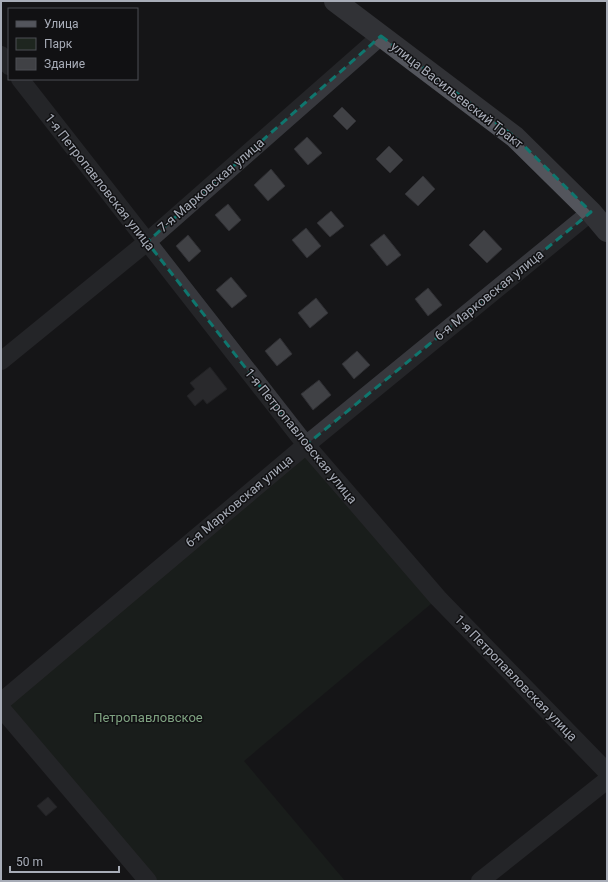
<svg xmlns="http://www.w3.org/2000/svg" width="608" height="882" font-family="Roboto,sans-serif">
<rect width="100%" height="100%" fill="#161618"/>
<path fill="#1e261f" d="M306 445 438 598 244 761 345 881H148L1 708Z"/>
<path fill="#404145" stroke="#303034" d="M342 107 356 121 347 130 333 116Z
M307 137 322 153 308 165 294 149Z
M389 146 403 160 390 173 376 159Z
M271 169 285 186 268 201 254 185Z
M423 176 435 189 418 206 405 194Z
M228 204 241 220 229 231 215 215Z
M331 211 344 226 330 237 317 223Z
M306 228 321 246 307 258 292 240Z
M484 230 502 249 487 263 469 245Z
M384 234 401 255 387 266 370 245Z
M188 235 201 251 189 262 176 246Z
M231 277 247 296 232 308 216 290Z
M428 288 442 305 428 316 415 299Z
M316 298 328 313 310 328 298 313Z
M280 338 292 354 277 366 265 351Z
M357 351 370 365 354 379 342 364Z
M210 367 227 389 207 404 203 399 195 406 187 396 195 389 190 383Z
M319 380 331 395 313 410 301 394Z
M48 797 57 807 46 816 37 806Z"/>
<g fill="none" stroke-linecap="round" stroke-linejoin="round">
<path stroke="#37383d" stroke-width="18" d="M1 55 9 66
M20 79 306 445 438 598 607 772
M1 361 147 242 381 36
M1 702 306 445 591 212
M1 708 148 881
M480 881 607 780"/>
<path stroke="#53555c" stroke-width="22" d="M335 1 515 137 591 212 607 231"/>
</g>
<path d="M0 0H608V882H0ZM381 36 515 137 591 212 306 445 147 242Z" fill="#161618" fill-opacity=".55" fill-rule="evenodd"/>
<path fill="none" stroke="#0f766e" stroke-width="3" stroke-dasharray="8 5" stroke-linejoin="round" d="M381 36 515 137 591 212 306 445 147 242Z"/>
<g text-anchor="middle" dominant-baseline="central" stroke-width="3" stroke-linejoin="round" paint-order="stroke">
<g font-size="13" fill="#a8adb8" stroke="#111113">
<text transform="translate(457 95) rotate(38)">улица Васильевский Тракт</text>
<text transform="translate(100 182) rotate(52)">1-я Петропавловская улица</text>
<text transform="translate(211 185) rotate(-41)">7-я Марковская улица</text>
<text transform="translate(489 295) rotate(-39)">6-я Марковская улица</text>
<text transform="translate(301 436) rotate(51)">1-я Петропавловская улица</text>
<text transform="translate(239 501) rotate(-40)">6-я Марковская улица</text>
<text transform="translate(516 678) rotate(46)">1-я Петропавловская улица</text>
</g>
<g font-size="13" fill="#7fa381" stroke="#111113">
<text x="148" y="717">Петропавловское</text>
</g>
</g>
<rect width="608" height="882" fill="none" stroke="#a8adb8" stroke-width="4"/>
<rect x="8" y="8" width="130" height="72" fill="#111113" stroke="#4d4f55"/>
<rect x="16" y="21" width="20" height="6" fill="#53555c" stroke="#4d4f55"/>
<text x="44" y="28" font-size="12" fill="#a8adb8">Улица</text>
<rect x="16" y="38" width="20" height="12" fill="#1e261f" stroke="#4d4f55"/>
<text x="44" y="48" font-size="12" fill="#a8adb8">Парк</text>
<rect x="16" y="58" width="20" height="12" fill="#404145" stroke="#4d4f55"/>
<text x="44" y="68" font-size="12" fill="#a8adb8">Здание</text>
<path d="M10 866v6h109v-6" fill="none" stroke="#a8adb8" stroke-width="2"/>
<text x="16" y="866" font-size="12" fill="#a8adb8" stroke="#111113" stroke-width="3" paint-order="stroke">50 m</text>
</svg>
